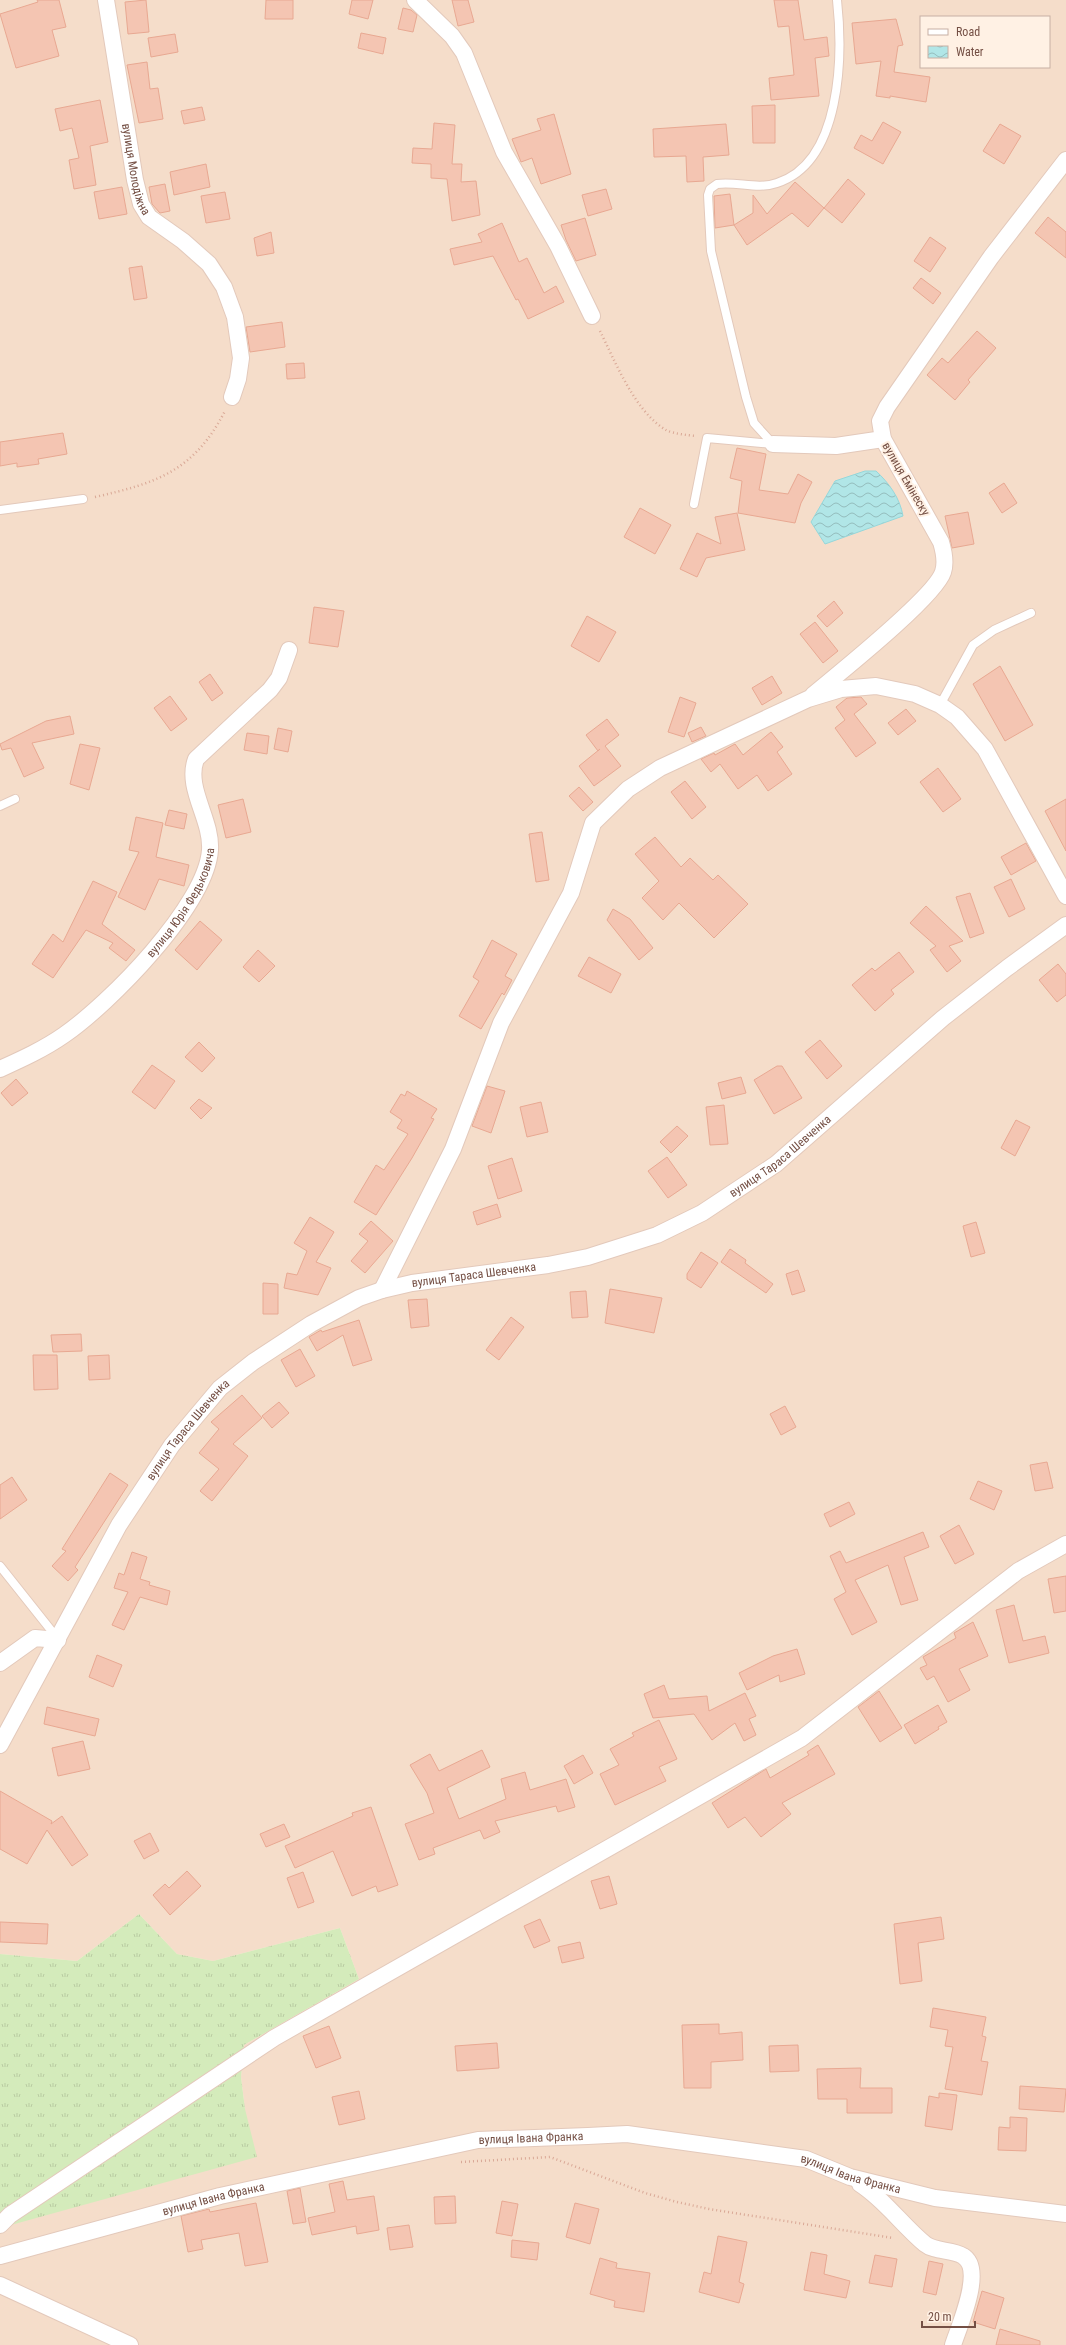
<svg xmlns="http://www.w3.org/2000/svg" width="1066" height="2345" font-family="'Roboto Condensed',sans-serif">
<defs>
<pattern id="grass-tufts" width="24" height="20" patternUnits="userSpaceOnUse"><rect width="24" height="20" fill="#d4ebbb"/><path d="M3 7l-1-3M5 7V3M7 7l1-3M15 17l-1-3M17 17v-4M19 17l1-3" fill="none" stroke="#b9cba2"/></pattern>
<pattern id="water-waves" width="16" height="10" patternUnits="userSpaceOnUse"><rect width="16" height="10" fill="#b1e6e7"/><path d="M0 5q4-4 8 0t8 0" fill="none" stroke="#95bdbd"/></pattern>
</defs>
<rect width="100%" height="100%" fill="#feeddc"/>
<path fill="#f5ddca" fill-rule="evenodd" d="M0 0H1066V2345H0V2234L11 2225 245 2109 241 2077 244 2045 359 1979 340 1928 213 1961 177 1954 139 1914 77 1961 0 1954ZM921 17H1049V67H921Z"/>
<path fill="url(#grass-tufts)" d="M139 1914 177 1954 213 1961 340 1928 359 1979 244 2045 241 2077 245 2109 257 2157 11 2225 0 2234V1954L77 1961Z"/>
<path fill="url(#water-waves)" stroke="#96d7da" d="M865 471H876C889 483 900 498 903 516L825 544 811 522 835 481Z"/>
<path fill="#f4c5b2" stroke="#e8a892" d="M37 0H59L66 27 52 30 59 56 16 68 0 14 38 2Z
M146 0 149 32 128 34 125 2Z
M266 0H293V19H265Z
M352 0H373L368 19 349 14Z
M452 0H468L474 22 458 26Z
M774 0H798L804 40 827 37 829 56 815 58 819 96 771 100 769 78 794 75 789 26 778 27Z
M403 8 411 10 417 15 413 32 398 29Z
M896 19 903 45 898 46 894 72 930 77 926 102 890 96V98L876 96 881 61 856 64 852 23Z
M361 33 386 38 383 54 358 48Z
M175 34 178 52 151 57 148 38Z
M147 62 150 89 158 88 163 119 139 123 127 65Z
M100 100 108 142 90 146 96 185 74 189 69 160 79 158 72 128 60 131 55 109Z
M775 105V143H753L752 106Z
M202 107 205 120 184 124 181 111Z
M554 114 571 174 541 184 532 158 521 162 512 139 541 130 537 119Z
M883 122 901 132 883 164 854 148 861 135 872 141Z
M434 123 455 125 452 164H462L461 182 476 181 480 215 452 221 447 179 431 178V164L412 163 413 148 432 149Z
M726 124 729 155 703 157 704 181 687 182 686 156 654 157 653 129Z
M1000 124 1021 136 1004 164 983 151Z
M206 164 210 187 174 195 170 172Z
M848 179 865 194 842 223 824 208Z
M795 182 824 208 808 227 792 213 747 245 734 225 753 213V195L767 214Z
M165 184 170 211 160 213 152 204 149 187Z
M122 187 127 214 99 219 94 192Z
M606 189 612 209 588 216 582 195Z
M225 192 230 219 206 223 201 196Z
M730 194 734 225 715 228 714 196Z
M1048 217 1066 232V258L1035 233Z
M585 218 596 255 576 261 566 240 561 225Z
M502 223 519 262 527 258 544 293 556 286 564 302 528 319 518 299 516 300 493 256 454 265 450 249 482 242 478 234Z
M271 232 274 253 257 256 254 238Z
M930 237 946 248 930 272 914 261Z
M142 266 147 298 134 300 129 268Z
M921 278 941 293 933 304 913 288Z
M282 322 285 347 250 352 246 327Z
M977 331 996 348 968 380 970 382 955 400 927 375 942 358 948 363Z
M304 363 305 378 287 379 286 364Z
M63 433 67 454 38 459 39 464 17 467V463L0 466V442Z
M737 448 766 454 759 490 788 494 798 474 812 482 801 503 795 523 738 513 742 481 730 478Z
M1004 483 1017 503 1002 513 989 493Z
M640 508 671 525 655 554 624 537Z
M968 512 974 544 952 548 945 516Z
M737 513 745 550 706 558 697 577 680 569 697 533 721 544 715 517Z
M834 601 843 613 827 627 817 616Z
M314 607 344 611 338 647 309 643Z
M587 616 616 632 599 662 571 646Z
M815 622 838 651 823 663 800 634Z
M1000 666 1033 725 1005 741 973 684Z
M210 674 223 693 212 701 199 682Z
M772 676 782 693 762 705 752 688Z
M170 696 187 719 171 731 154 708Z
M680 697 696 703 684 737 668 732Z
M861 697 867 704 854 714 876 743 856 757 835 728 845 720 836 707 847 698Z
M906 709 916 721 898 735 888 723Z
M70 716 74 734 32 743 44 768 24 777 11 748 2 750 0 744 46 721Z
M607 719 619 735 605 746 621 766 594 786 579 766 600 749 598 751 586 735Z
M701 727 706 736 692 742 688 733Z
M278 728 292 731 288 752 274 749Z
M771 732 783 747 777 752 792 774 768 791 757 775 738 789 720 764 711 772 701 759 714 753 715 755 735 744 743 755Z
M247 733 269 736 267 754 244 750Z
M80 744 100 748 89 790 70 784Z
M938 768 961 799 943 812 920 782Z
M685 781 706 807 692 819 671 792Z
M579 787 593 802 583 811 569 796Z
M243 799 251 832 226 838 218 805Z
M1066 799V851L1045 811Z
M169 810 187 814 184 829 165 825Z
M136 817 163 823 156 857 189 865 184 886 159 879 145 910 118 897 139 852 129 850Z
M542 832 549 880 536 882 529 834Z
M655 837 681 867 690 858 713 880 718 875 748 904 714 938 679 903 663 920 642 898 659 881 635 854Z
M1026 843 1036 861 1011 875 1001 857Z
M1011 879 1025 909 1009 917 994 887Z
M93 881 117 892 102 924 135 950 126 961 109 948 113 943 86 930 53 978 32 964 53 934 63 942Z
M970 893 984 933 970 938 956 897Z
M926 906 963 941 949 946 961 961 947 972 930 950 936 946 910 923Z
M613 909 630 919 653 948 639 960 607 920Z
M200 921 222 940 197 970 175 950Z
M492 940 517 954 505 976 512 980 504 995 502 993 481 1029 459 1016 479 981 473 977Z
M258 950 275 966 259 982 243 967Z
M899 952 914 972 891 990 894 994 875 1011 852 985 872 968 875 971Z
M589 957 621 974 611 993 578 976Z
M1058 964 1066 974V995L1057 1002 1039 980Z
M820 1040 842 1066 827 1079 805 1052Z
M199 1042 215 1058 202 1072 185 1057Z
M152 1065 175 1081 155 1109 132 1092Z
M777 1066H782L802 1098 774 1114 754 1080Z
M741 1077 746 1093 722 1099 718 1083Z
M16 1079 28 1093 12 1106 1 1093Z
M487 1086 505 1091 491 1133 472 1126Z
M407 1091 437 1109 431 1118 434 1119 412 1158 376 1215 354 1202 376 1165 384 1170 408 1134 397 1128 402 1120 390 1112 401 1094 405 1096Z
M199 1099 212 1108 201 1119 190 1108Z
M541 1102 548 1132 527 1137 520 1107Z
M724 1105 728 1144 710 1145 706 1107Z
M1016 1120 1030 1127 1015 1156 1001 1148Z
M677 1126 688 1136 671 1153 660 1142Z
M667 1157 687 1185 668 1198 648 1171Z
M512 1158 522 1191 498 1199 488 1166Z
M497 1204 501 1217 477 1225 473 1212Z
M310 1217 334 1232 316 1262 331 1268 318 1295 284 1288 287 1273 297 1275 307 1251 294 1243Z
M371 1221 393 1241 365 1273 351 1261 368 1241 359 1234Z
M976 1222 985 1253 971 1257 963 1226Z
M730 1249 746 1260 745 1263 773 1284 766 1293 721 1262Z
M701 1252 718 1263 701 1288 687 1279V1274Z
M798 1270 805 1291 792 1295 786 1274Z
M263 1283 278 1284V1314H263Z
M610 1289 662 1298 654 1333 605 1323Z
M586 1291 588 1317 572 1318 570 1292Z
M427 1299 429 1326 411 1328 408 1300Z
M511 1317 524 1327 499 1360 486 1350Z
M359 1320 372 1360 353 1366 343 1335 317 1351 309 1337 321 1330 322 1332Z
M81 1334 82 1351 53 1352 51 1335Z
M300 1349 315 1376 296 1387 281 1360Z
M33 1355H57L58 1389 34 1390Z
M109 1355 110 1379 89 1380 88 1356Z
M242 1395 262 1418 233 1444 248 1456 212 1501 200 1491 219 1469 199 1453 219 1429 211 1422Z
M279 1402 289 1413 272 1428 262 1416Z
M785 1406 796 1427 781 1435 770 1414Z
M1047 1462 1053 1488 1035 1491 1030 1465Z
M110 1473 128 1485 75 1567 78 1570 68 1581 52 1566 66 1551 62 1549Z
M12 1477 27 1500 0 1519V1485Z
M978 1481 1002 1491 994 1510 970 1499Z
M849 1502 855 1514 830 1527 824 1514Z
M959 1525 974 1554 955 1564 940 1536Z
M923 1532 929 1547 904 1557 918 1600 901 1605 888 1565 855 1580 877 1622 852 1635 834 1599 846 1592 830 1556 840 1551 846 1563Z
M132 1552 147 1557 140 1579 150 1582 149 1585 170 1591 167 1605 140 1597 124 1630 112 1625 128 1592 114 1588 119 1573 124 1575Z
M1066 1576V1611L1054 1613 1048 1579Z
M1014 1605 1023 1641 1045 1636 1049 1653 1009 1663 996 1610Z
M973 1622 988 1656 959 1669 970 1690 948 1702 934 1676 927 1680 920 1668 927 1665 923 1657 956 1638 954 1633Z
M797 1649 805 1674 780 1682 779 1675 747 1690 739 1673 773 1656Z
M97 1655 122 1665 113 1687 89 1677Z
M664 1685 669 1699 707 1696 709 1711 745 1693 756 1716 749 1719 756 1735 744 1741 735 1723 712 1740 694 1714 653 1718 644 1694Z
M879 1691 902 1728 880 1742 858 1707Z
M938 1705 947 1722 938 1727 939 1729 915 1744 904 1725Z
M47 1707 99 1719 95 1736 44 1724Z
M659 1720 677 1759 659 1767 666 1781 615 1805 600 1774 619 1765 610 1749 634 1736 632 1733Z
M83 1741 90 1769 58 1776 52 1748Z
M818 1745 835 1774 782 1803 791 1814 761 1837 745 1817 728 1828 712 1803 766 1769 770 1778 809 1755 807 1752Z
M482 1750 490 1767 447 1788 459 1819 506 1799 501 1779 525 1772 530 1790 566 1779 575 1807 558 1812 556 1806 495 1821 500 1832 484 1839 480 1830 433 1848 435 1854 419 1860 405 1824 434 1813 427 1793 410 1765 430 1754 439 1771Z
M583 1755 593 1773 574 1784 564 1766Z
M0 1791 52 1821 51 1824 62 1816 88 1855 72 1866 47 1830 27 1864 0 1849Z
M371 1807 398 1885 378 1892 376 1886 352 1896 333 1851 295 1868 285 1846 353 1816 352 1813Z
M284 1824 290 1837 266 1847 260 1834Z
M150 1833 159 1851 144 1859 134 1841Z
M187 1871 201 1886 170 1915 153 1895 165 1884 169 1888Z
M303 1872 314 1902 298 1908 287 1878Z
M609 1876 617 1904 600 1909 591 1881Z
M941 1917 944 1939 918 1943 922 1981 900 1984 894 1924Z
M540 1919 550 1941 534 1948 524 1926Z
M0 1922 48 1924 47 1944 0 1942Z
M580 1942 584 1958 562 1963 558 1947Z
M933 2008 986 2017 982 2036 986 2037 981 2061 988 2062 982 2095 945 2089 953 2047 945 2046 948 2030 930 2027Z
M719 2024V2034L742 2032 743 2060 711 2062V2088H684L682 2025Z
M329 2026 341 2058 316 2068 303 2036Z
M497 2043 499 2068 457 2071 455 2046Z
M798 2045 799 2071 770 2072 769 2046Z
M861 2068 860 2088H892V2113H847V2099H818L817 2069Z
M1020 2086 1066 2089 1064 2112 1019 2109Z
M359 2091 365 2119 339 2125 332 2097Z
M939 2093 957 2095 952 2130 925 2126 929 2096 939 2098Z
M1010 2117 1027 2118 1026 2151 998 2150 999 2127 1010 2128Z
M343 2181 347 2200 374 2196 379 2230 357 2234 356 2226 312 2235 308 2218 335 2212 329 2184Z
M300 2188 306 2222 293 2224 287 2191Z
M455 2196 456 2223 435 2224 434 2197Z
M502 2201 518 2204 512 2236 496 2233Z
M256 2203 268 2262 245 2266 239 2233 201 2240 203 2249 188 2252 181 2216 209 2209 210 2212Z
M575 2203 599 2209 590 2244 566 2237Z
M409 2225 413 2247 390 2250 387 2228Z
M718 2236 747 2242 739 2282 744 2284 739 2303 699 2292 704 2272 711 2274Z
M512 2240 539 2243 537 2260 511 2257Z
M811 2252 827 2255 824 2274 850 2281 846 2298 804 2290Z
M875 2255 897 2259 892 2287 869 2283Z
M600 2258 617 2263 616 2268 650 2273 644 2312 614 2307 615 2301 590 2294Z
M929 2261 943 2264 936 2295 923 2292Z
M982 2291 1004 2298 995 2329 973 2322Z
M1000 2329 1040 2341V2345H996Z"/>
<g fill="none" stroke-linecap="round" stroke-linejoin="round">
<defs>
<path id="service" d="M773 444 754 423 746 397 711 251 708 195 710 189 717 184C737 181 757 190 777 183 842 162 843 55 837 0
M694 504 707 438 773 444
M0 510 83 499
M940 705 973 645 994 630 1031 613
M0 806 15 799
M0 1566 58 1639"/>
<g id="minor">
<path id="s1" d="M106 0 135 180 141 204 149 217 183 241 209 264 224 287 235 317 241 358 238 379 232 397"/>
<path d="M415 0 452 36 464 53 504 152 558 246 592 316"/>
<path d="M773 444 836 446 883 439"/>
<path d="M813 695C838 674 935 597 943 572 946 563 944 552 941 542L883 439 880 421 887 407 991 257 1066 160"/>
<path id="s2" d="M0 1069C22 1059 44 1049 64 1035 109 1004 206 906 210 850 212 819 185 788 196 759L270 690 279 678 289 650"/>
<path d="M382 1290 453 1149 501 1023 571 893 593 823 628 789 660 768 808 699 841 689 876 686 915 694 940 705 957 717 985 749 1066 896"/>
<path d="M0 1663 35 1638 58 1640"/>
<path id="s3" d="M0 1745 119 1525 172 1445 220 1388 253 1362 311 1324 359 1298 382 1290 412 1283 548 1265 588 1257 657 1235 702 1213 776 1164 943 1018 1007 968 1066 925"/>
<path d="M860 2184C885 2200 902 2225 925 2244 935 2252 952 2249 963 2256 985 2269 959 2326 953 2345"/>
<path d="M0 2225 10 2215 274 2038 802 1738 1018 1571 1066 1544"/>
<path id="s4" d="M0 2256 220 2196 478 2140 588 2136 627 2134 806 2159 850 2177 935 2198 1066 2214"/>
<path d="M0 2285 130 2345"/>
</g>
</defs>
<use href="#service" stroke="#e3c9bb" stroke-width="10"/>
<use href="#minor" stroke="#e3c9bb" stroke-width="18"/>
<path stroke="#d9a896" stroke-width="2.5" stroke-dasharray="1 3" stroke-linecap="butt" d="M600 331C615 361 635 412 666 430 674 434 687 435 696 436
M95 497C157 483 194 471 225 411
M461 2162 550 2157 645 2193 677 2202 709 2209 893 2238"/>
<use href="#service" stroke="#fff" stroke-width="8"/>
<use href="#minor" stroke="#fff" stroke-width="16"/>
</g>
<g text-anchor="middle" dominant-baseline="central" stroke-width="4" stroke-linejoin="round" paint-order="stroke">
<g font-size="12" fill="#744f44" stroke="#fff1e4">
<text stroke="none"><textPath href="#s1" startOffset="172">вулиця Молодіжна</textPath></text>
<text transform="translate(906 479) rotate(60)">вулиця Емінеску</text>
<text stroke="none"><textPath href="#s2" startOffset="252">вулиця Юрія Федьковича</textPath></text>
<text stroke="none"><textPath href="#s3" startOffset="1039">вулиця Тараса Шевченка</textPath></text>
<text stroke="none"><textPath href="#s3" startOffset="704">вулиця Тараса Шевченка</textPath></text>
<text stroke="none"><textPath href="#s3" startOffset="368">вулиця Тараса Шевченка</textPath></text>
<text stroke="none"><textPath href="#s4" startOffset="545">вулиця Івана Франка</textPath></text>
<text stroke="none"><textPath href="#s4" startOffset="869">вулиця Івана Франка</textPath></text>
<text stroke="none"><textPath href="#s4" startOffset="221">вулиця Івана Франка</textPath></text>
</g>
</g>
<rect x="920" y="16" width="130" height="52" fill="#fff1e4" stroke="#c7b0a4"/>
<rect x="928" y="29" width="20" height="6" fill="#ffffff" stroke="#c7b0a4"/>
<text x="956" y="36" font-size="12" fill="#744f44">Road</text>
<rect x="928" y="46" width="20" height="12" fill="url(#water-waves)" stroke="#c7b0a4"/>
<text x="956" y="56" font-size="12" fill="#744f44">Water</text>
<path d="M922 2321v6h53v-6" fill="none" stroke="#744f44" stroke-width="2"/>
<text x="928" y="2321" font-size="12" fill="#744f44" stroke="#fff1e4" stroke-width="3" paint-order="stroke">20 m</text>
</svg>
